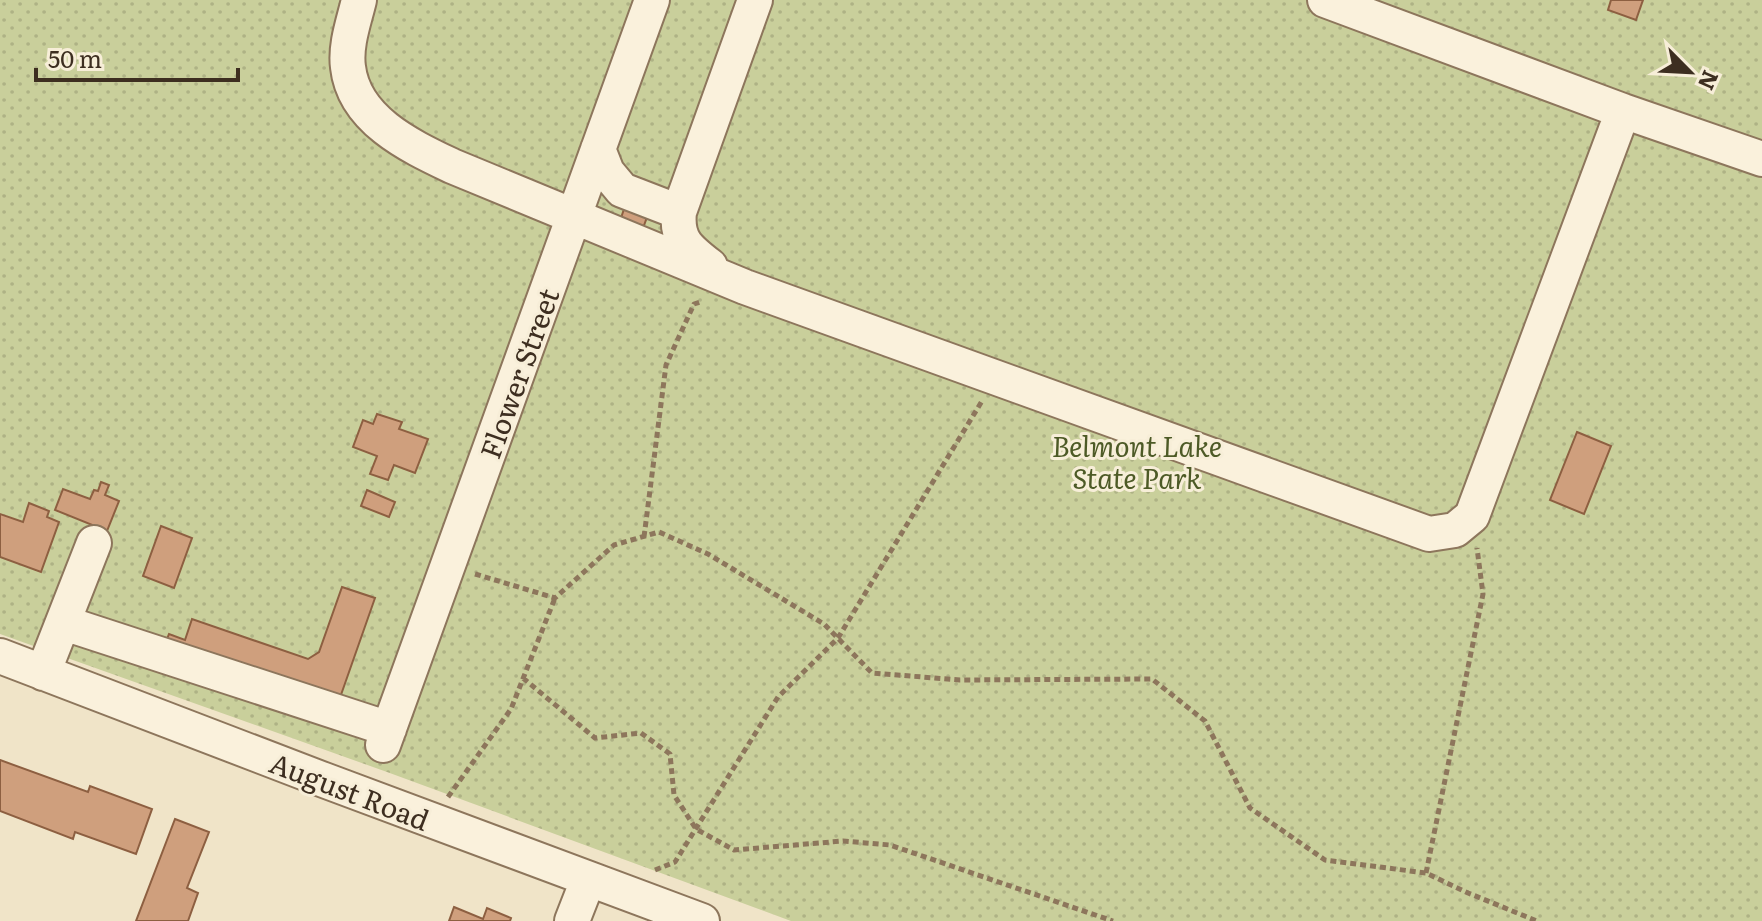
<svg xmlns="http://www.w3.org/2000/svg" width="1762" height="921" font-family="Literata,serif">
<defs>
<pattern id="park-dots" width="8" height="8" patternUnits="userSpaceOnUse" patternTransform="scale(2)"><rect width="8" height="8" fill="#c9cf9b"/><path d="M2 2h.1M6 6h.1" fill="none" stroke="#aeb285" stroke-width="1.8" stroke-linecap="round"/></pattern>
</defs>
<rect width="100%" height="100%" fill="#f0e4c8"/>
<path fill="url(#park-dots)" d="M0 0H1762V921H791L387 772 0 634Z"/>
<path fill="#cf9f7d" stroke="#8d5f41" stroke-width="2" d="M1611 0H1643L1636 20 1608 10Z
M624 209 647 217 642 231 619 224Z
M377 414 402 422 399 429 428 439 415 473 394 465 388 480 370 474 377 456 353 447 363 420 373 424Z
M1577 432 1611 446 1584 514 1550 500Z
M101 482 109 485 105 495 119 501 107 531 55 510 63 489 90 499 94 490 98 491Z
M367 490 395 502 389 517 361 506Z
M29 503 49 511 47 517 59 522 41 572 0 557V514L23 522Z
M161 526 192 538 174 588 143 576Z
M342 587 375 598 336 709 163 649 169 634 185 640 192 619 308 659 319 652Z
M0 760 88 792 90 786 152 809 136 854 75 832 73 839 0 811Z
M175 819 209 832 187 888 198 893 188 921H136Z
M454 907 483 919 487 908 511 918 510 921H449Z"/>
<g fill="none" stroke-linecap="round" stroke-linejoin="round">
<defs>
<path id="minor" d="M359 0C354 21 345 45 348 67 354 120 410 146 452 166L745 287 1429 534 1455 530 1472 516 1623 111
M1325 0 1623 111 1762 159
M598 149 607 172 622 190 679 212
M710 266C688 249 676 240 679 212L755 0
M64 623 389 729
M0 656 324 780 702 921
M43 673 94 543
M383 745 652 0
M572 921 588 880"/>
</defs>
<use href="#minor" stroke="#8d765c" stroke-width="38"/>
<path stroke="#8d765c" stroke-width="5" stroke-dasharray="6 4" stroke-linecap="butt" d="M644 537 666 365 694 304 700 302
M475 574 555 598 614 545 659 532 708 554 824 624 872 673 960 680 1152 679 1205 721 1250 808 1325 860 1426 873 1468 893 1537 921
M523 678 595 738 641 733 670 754 674 795 696 829 734 850 843 841 890 845 1113 921
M448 797 511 709 555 598
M655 870 675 862 778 697 838 638 982 401
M1426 873 1483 594 1477 548"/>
<use href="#minor" stroke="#faf1dc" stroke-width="34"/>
</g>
<g text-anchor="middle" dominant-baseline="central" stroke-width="6" stroke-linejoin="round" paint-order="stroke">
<g font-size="28" fill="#3d2e20" stroke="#f7eed8">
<text transform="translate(518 373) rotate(-70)">Flower Street</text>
<text transform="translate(350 790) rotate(21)">August Road</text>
</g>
<g font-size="28" font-style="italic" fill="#4d5a26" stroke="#f7eed8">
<text x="1137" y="445">Belmont Lake<tspan x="1137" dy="32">State Park</tspan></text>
</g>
</g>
<g transform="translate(1690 72) rotate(114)" stroke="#f7eed8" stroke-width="6" paint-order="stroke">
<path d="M0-6L14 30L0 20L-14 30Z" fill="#3d2e20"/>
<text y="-12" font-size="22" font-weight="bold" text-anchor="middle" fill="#3d2e20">N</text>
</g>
<path d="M36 68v12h202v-12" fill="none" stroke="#3d2e20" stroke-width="4"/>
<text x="48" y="68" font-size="24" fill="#3d2e20" stroke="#f7eed8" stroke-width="6" paint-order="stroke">50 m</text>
</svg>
